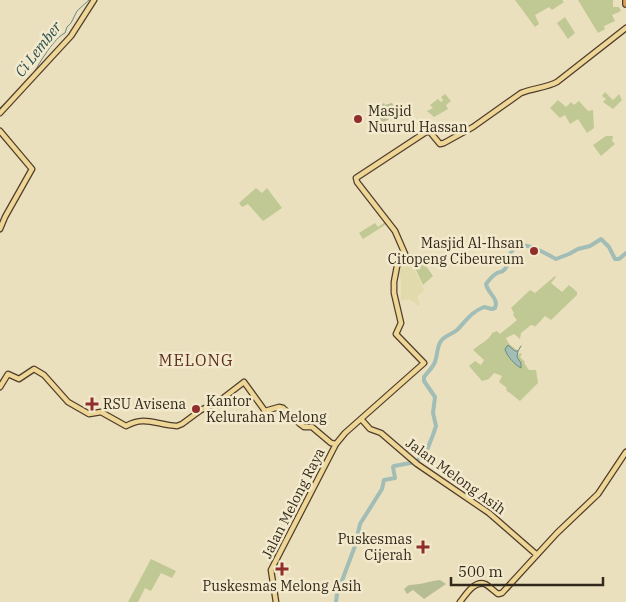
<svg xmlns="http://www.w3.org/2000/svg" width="626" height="602" font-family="'IBM Plex Serif',serif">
<rect width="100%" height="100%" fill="#ebe0be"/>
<path fill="#e1daac" d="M411 253 420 264 414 269 424 290 417 297 420 304 419 306 409 299 401 301V279L397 275 400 266Z"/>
<path fill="#c0c893" d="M515 0H562L564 2 552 10 549 7 535 15 539 24 535 27Z
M578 0H613V7H619L621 11 612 15 615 21 604 26 605 29 598 33Z
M565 17 575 33 568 39 557 23Z
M605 92 613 100 619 94 622 100 613 109 603 102 606 99 602 96Z
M445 94 451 101 446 105 448 109 434 117 427 111 433 108 430 105 438 99 441 102 443 100 441 97Z
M558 100 566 107 571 102 574 105 579 101 588 111 593 110 594 128 587 133 578 119 570 124 565 115 560 118 550 108Z
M606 136H613L612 141 615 144 601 156 593 145Z
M256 188 262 193 267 188 282 208 263 221 248 204 242 207 239 203Z
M385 222 386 223 385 225 363 239 359 233 375 223 378 227Z
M424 263 433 276 423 285 415 268Z
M555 276 556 277 551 283 562 292 569 285 577 292V295L551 320 545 316 534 328 535 326 531 325 521 333 520 339 514 334 506 338 509 344 518 351H515L514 349 509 355 512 361 521 366V363L517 357 520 353 522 354 520 357 525 362 524 363 529 370H536L538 383 520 401 506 390 507 388 499 382 502 376 494 373 489 379 482 381 469 366 475 361 481 365 484 360 473 350C479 344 489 341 492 333L497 331 500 334 517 320 513 315 514 313 511 308 530 290 535 293Z
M151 559 176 571 172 578 161 573 151 591 145 588 138 602H128Z"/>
<path fill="#b6bd92" d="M384 103 385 105 392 103 396 109 394 113 392 111 387 115 389 119 383 123 374 111 378 109 379 113 384 110 381 105Z
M440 580 446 584 424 599 413 590 407 594 404 589 409 585C420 585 429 581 440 580Z"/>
<path fill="#a1bdb6" stroke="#698a83" d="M508 345 515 351H518L517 357 521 363V368C515 365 506 355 505 349Z"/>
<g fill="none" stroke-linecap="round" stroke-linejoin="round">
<path stroke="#698a83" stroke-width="1" d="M34 73C39 63 55 37 65 33L67 27 71 23 77 11 89 0
M0 108 9 100
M518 351 521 346"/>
<path stroke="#a1bdb6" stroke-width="4" d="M336 602 337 594 355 546 360 524 382 489 384 480 395 478 393 467 394 466 416 462 427 450 433 435 436 426 433 413 435 397 424 381V377C427 373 432 368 434 364 438 357 436 348 441 341 445 335 451 335 457 330 466 321 471 312 484 307L492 309 495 308C499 298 488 294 486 284 489 280 493 275 497 273 501 271 501 273 504 270 510 265 507 257 512 251 523 237 545 254 556 259L569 254 578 249 590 246 601 239 609 247 615 259H619L626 253"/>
<defs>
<path id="major" d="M0 113 71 36 94 0
M0 131 32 169 5 217 0 229
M0 387 8 374 19 379 34 369 44 375 68 402 89 414 101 412 126 426C145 415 156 425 177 426L182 424 201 410 218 402 244 382 265 411 279 407 283 408 300 424 304 427H312L331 443 336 444
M362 420 370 429 381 433 417 464 489 513 537 555
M276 602 271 570 336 444 345 433 424 363 396 334 401 323 394 293V282L397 266 405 254 395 231 357 182 356 178 426 132H430L440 144 444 143 473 127 521 93C533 88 546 88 557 82L626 28
M460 602C465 596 474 580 485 584 489 586 494 591 498 594L502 593 557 533 598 494 626 452"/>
<path id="highway" d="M626 0V4"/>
</defs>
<use href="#major" stroke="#503e2c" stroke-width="7"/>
<use href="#highway" stroke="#503e2c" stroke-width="8"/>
<use href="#major" stroke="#eed696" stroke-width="4.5"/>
<use href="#highway" stroke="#d9a250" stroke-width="5.5"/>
</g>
<g fill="#8f2e2a" stroke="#f3eacd" stroke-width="2">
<circle cx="358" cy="119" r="5"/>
<circle cx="534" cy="251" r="5"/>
<path d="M89.5 396.5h5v5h5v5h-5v5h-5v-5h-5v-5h5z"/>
<circle cx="196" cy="409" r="5"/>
<path d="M420.5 539.5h5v5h5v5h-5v5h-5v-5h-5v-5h5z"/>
<path d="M279.5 561.5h5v5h5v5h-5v5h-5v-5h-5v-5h5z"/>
</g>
<g text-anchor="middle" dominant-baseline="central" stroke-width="5" stroke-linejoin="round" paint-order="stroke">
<g font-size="14" fill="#32281c" stroke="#f3eacd" text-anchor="start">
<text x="368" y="111">Masjid<tspan x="368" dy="16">Nuurul Hassan</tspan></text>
<text x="524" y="243" text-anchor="end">Masjid Al-Ihsan<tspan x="524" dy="16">Citopeng Cibeureum</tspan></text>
<text x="206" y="401">Kantor<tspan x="206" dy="16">Kelurahan Melong</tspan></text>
<text x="103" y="404">RSU Avisena</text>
<text x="412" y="539" text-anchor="end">Puskesmas<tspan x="412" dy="16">Cijerah</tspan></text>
<text x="282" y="586" text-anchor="middle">Puskesmas Melong Asih</text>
</g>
<g font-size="14" fill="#32281c" stroke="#f3eacd">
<text transform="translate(456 476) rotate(36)">Jalan Melong Asih</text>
<text transform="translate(293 503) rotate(-63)">Jalan Melong Raya</text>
</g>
<g font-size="15" font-style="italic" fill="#2b5251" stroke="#f3eacd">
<text transform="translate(38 49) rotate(-52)">Ci Lember</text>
</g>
<g font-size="16" letter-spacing="1" fill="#5d2d1d" stroke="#f3eacd">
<text x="196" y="360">MELONG</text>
</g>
</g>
<path d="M451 577v8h152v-8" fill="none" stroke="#32281c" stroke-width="2.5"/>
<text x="458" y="577" font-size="15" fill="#32281c" stroke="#f3eacd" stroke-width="4" paint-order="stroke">500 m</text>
</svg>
